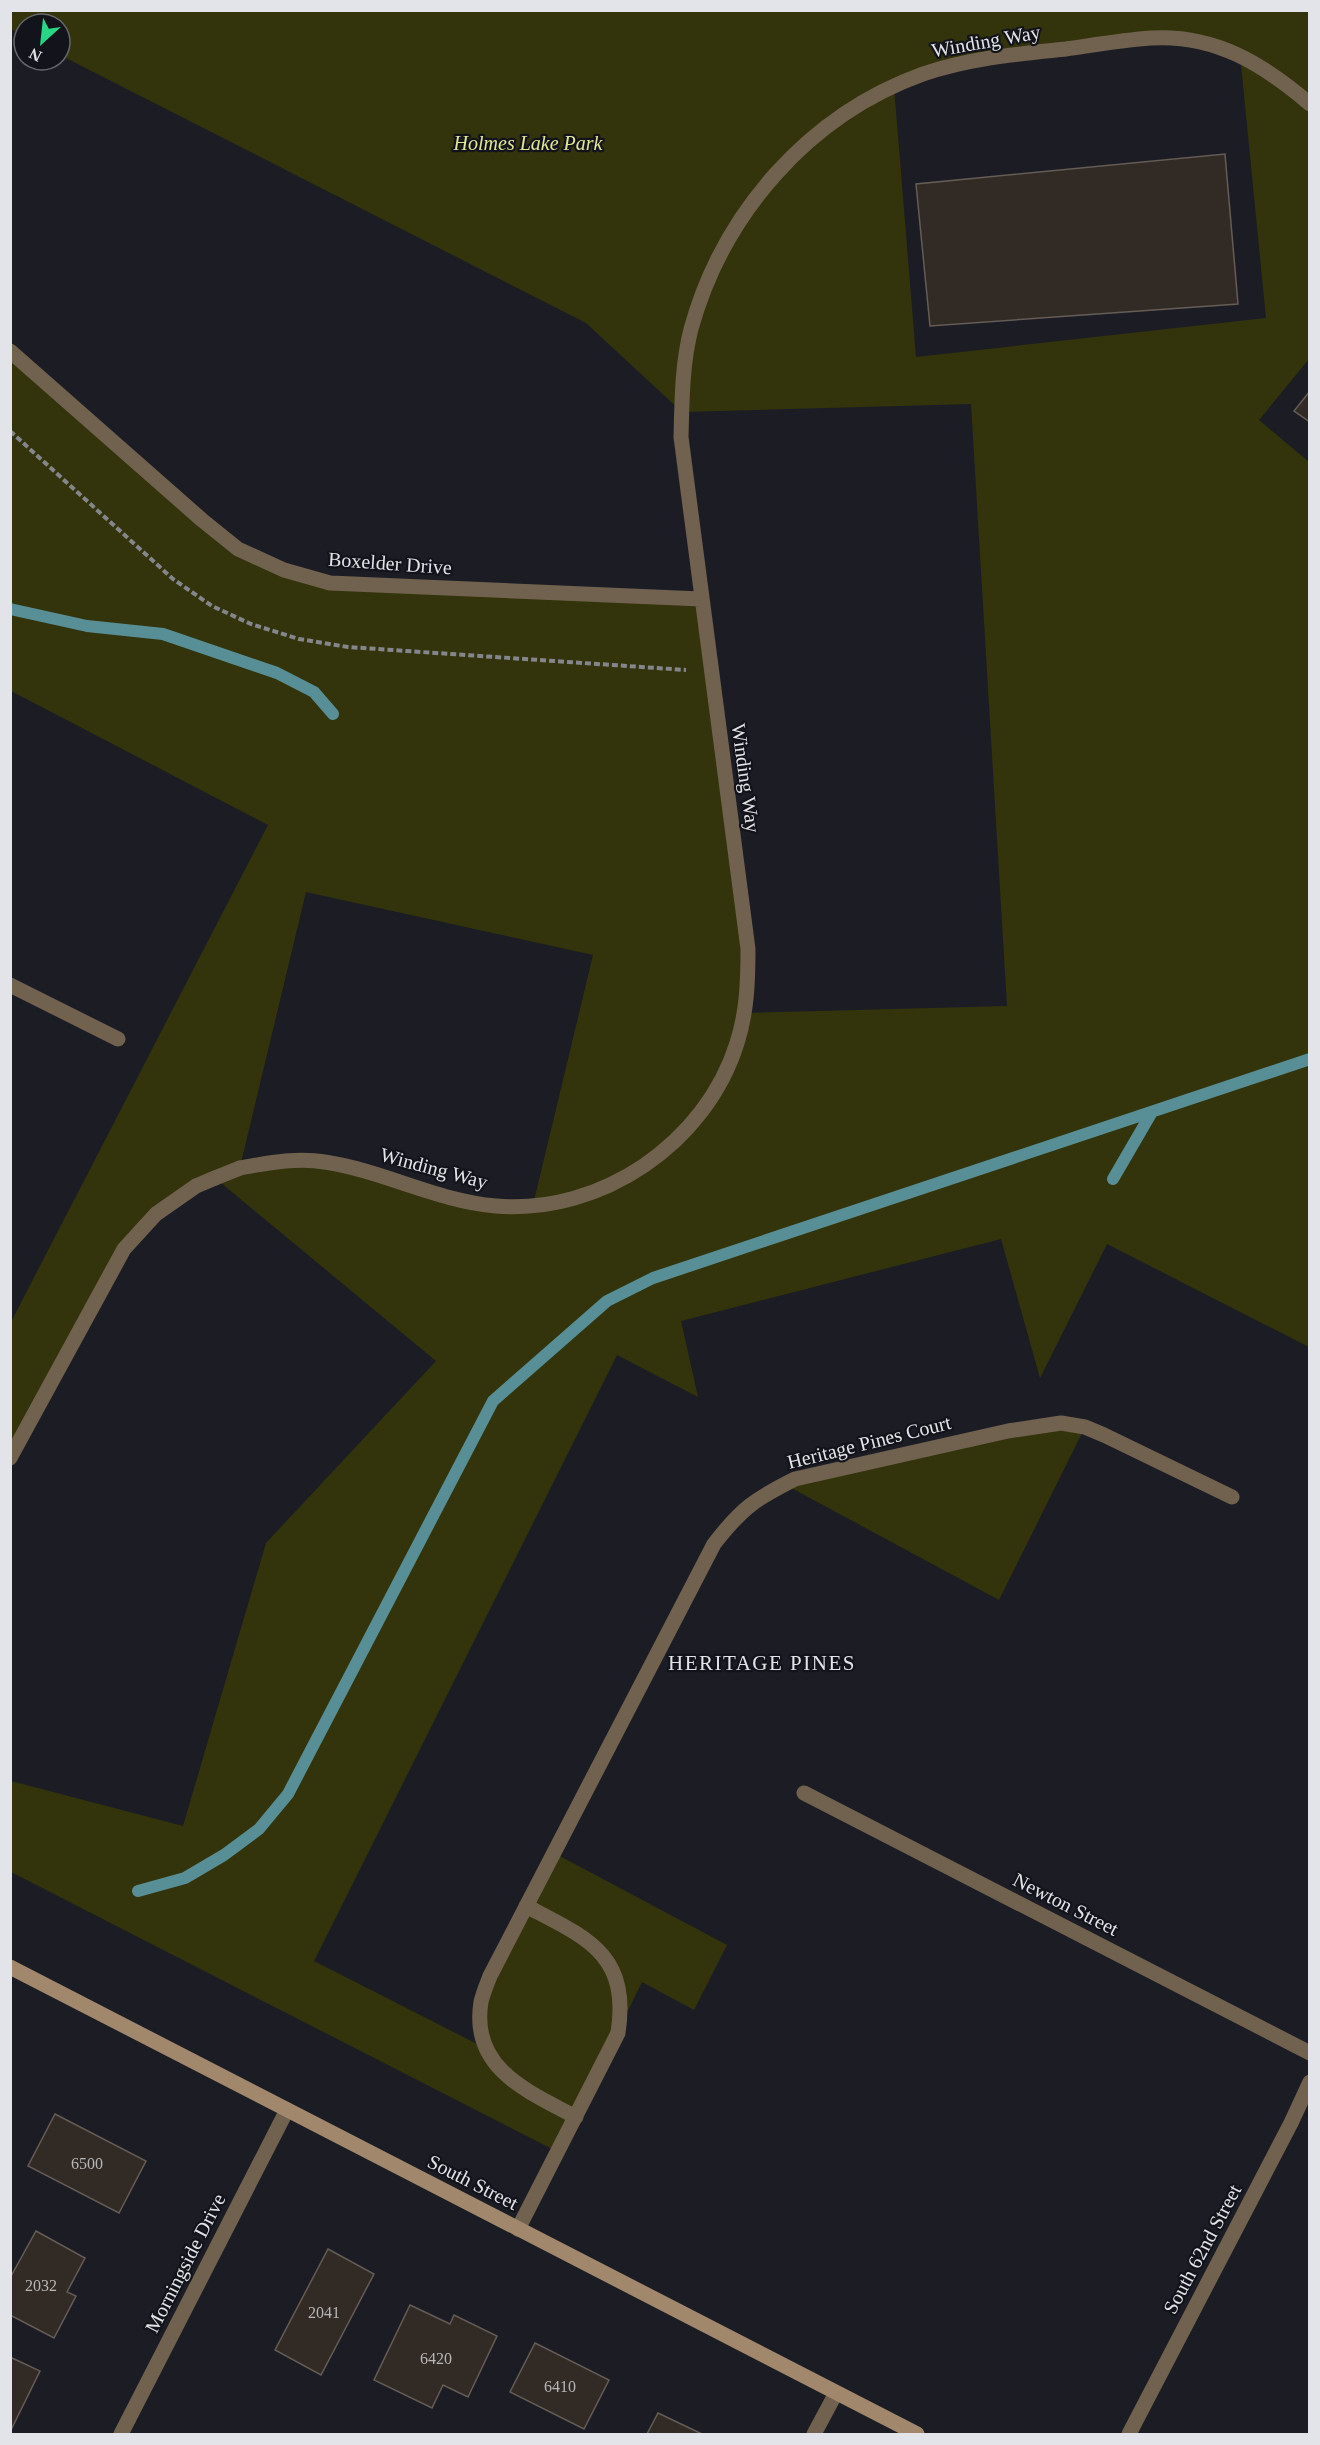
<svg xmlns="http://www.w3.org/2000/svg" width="1320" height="2445" font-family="'Times New Roman',serif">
<rect width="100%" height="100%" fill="#1c1d24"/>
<path fill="#33340b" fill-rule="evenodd" d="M11 11H1309V359L1259 420 1309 462V1347L1107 1244 1040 1378 1001 1239 681 1321 698 1397 617 1355 314 1961 487 2049 481 2002 554 1853 727 1945 694 2010 642 1982 558 2152 11 1872V1781L183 1826 266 1543 436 1361 215 1178 196 1186 124 1249 11 1458V1322L268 825 11 691V351L238 549 330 583 701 599 748 949 744 1013 1007 1006 971 404 682 412 586 323 60 55V24H24V36L11 29ZM1198 41 1240 54 1266 318 916 357 894 87 981 59ZM306 892 593 955 533 1205 462 1201 324 1162 240 1167Z
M1085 1427 999 1600 784 1484 1008 1431Z"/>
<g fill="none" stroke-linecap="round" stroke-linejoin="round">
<path stroke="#588f97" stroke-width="12" d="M10 609 87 626 163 634 277 673 314 692 333 714
M1113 1179 1152 1112
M138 1891 185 1878 224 1855 259 1829 288 1794 493 1401 607 1301 653 1278 1310 1059"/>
</g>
<path fill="#322b25" stroke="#655c56" stroke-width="1.5" d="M1225 154 1238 304 930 326 916 184Z
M1310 391V422L1294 411Z
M55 2114 146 2161 119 2213 28 2166Z
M36 2231 85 2258 67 2292 76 2296 54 2338 10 2315V2278Z
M328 2249 374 2274 321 2375 275 2350Z
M410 2305 450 2324 454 2315 497 2336 468 2397 443 2385 432 2408 374 2380Z
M535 2343 609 2380 584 2429 510 2392Z
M10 2357 40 2371 10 2432Z
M658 2413 702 2434H647Z"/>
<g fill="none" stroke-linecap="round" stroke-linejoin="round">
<path stroke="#85868c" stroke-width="4" stroke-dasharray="6 3" stroke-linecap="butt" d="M10 431 173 579 212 606 251 624 299 639 348 647 686 670"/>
<path stroke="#71614f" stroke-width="15" d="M10 351 202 520 238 549 284 570 330 583 701 599
M10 985 118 1039
M240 1168C268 1163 297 1157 325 1162 384 1171 437 1201 496 1206 601 1215 706 1143 737 1043 747 1012 748 981 748 949L681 437C682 401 682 364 691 329 723 213 809 115 923 74 969 58 1018 54 1066 49 1094 45 1123 40 1151 38 1215 34 1263 64 1310 104
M10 1458 124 1249 156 1214 196 1186 215 1178
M576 2117C529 2092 470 2069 481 2002 483 1993 487 1984 490 1976L714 1544C742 1508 755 1499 795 1479L1008 1431 1061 1423 1085 1427 1104 1435 1232 1497
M518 2229 618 2033C630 1954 587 1938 526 1906"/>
<path stroke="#71614f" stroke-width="15" d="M215 1178 240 1168
M804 1793 1310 2053
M121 2434 287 2110
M814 2434 836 2393
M1129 2434 1291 2123 1310 2082"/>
<path stroke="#a1876b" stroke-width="15" d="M10 1967 917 2434"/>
</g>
<g text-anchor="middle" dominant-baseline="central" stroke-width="4.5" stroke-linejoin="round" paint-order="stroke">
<g font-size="16" fill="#b7b6b8">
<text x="87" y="2163">6500</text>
<text x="41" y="2285">2032</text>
<text x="324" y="2312">2041</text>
<text x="436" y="2358">6420</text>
<text x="560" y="2386">6410</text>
</g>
<g font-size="20" fill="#e3e4e9" stroke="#13141b">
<text transform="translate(986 41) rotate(-10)">Winding Way</text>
<text transform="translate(390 563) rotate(4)">Boxelder Drive</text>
<text transform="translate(746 778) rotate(82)">Winding Way</text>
<text transform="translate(434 1168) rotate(15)">Winding Way</text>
<text transform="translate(869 1442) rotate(-14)">Heritage Pines Court</text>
<text transform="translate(1066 1904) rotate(27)">Newton Street</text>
<text transform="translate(473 2182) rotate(27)">South Street</text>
<text transform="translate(1202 2249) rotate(-62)">South 62nd Street</text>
<text transform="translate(185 2263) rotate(-63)">Morningside Drive</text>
</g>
<g font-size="20" font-style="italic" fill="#e2e795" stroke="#13141b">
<text x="528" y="143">Holmes Lake Park</text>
</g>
<g font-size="21" letter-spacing="1.5" fill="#e3e4e9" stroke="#13141b">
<text x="762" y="1663">HERITAGE PINES</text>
</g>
</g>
<rect width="1320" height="2445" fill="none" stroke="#e3e4e9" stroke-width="24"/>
<g transform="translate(42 42) rotate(207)"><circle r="28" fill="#13141b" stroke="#66676d" stroke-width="1.5"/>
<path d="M0-4.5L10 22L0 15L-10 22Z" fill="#25d886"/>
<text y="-9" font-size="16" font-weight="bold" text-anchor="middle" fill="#e3e4e9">N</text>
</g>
</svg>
